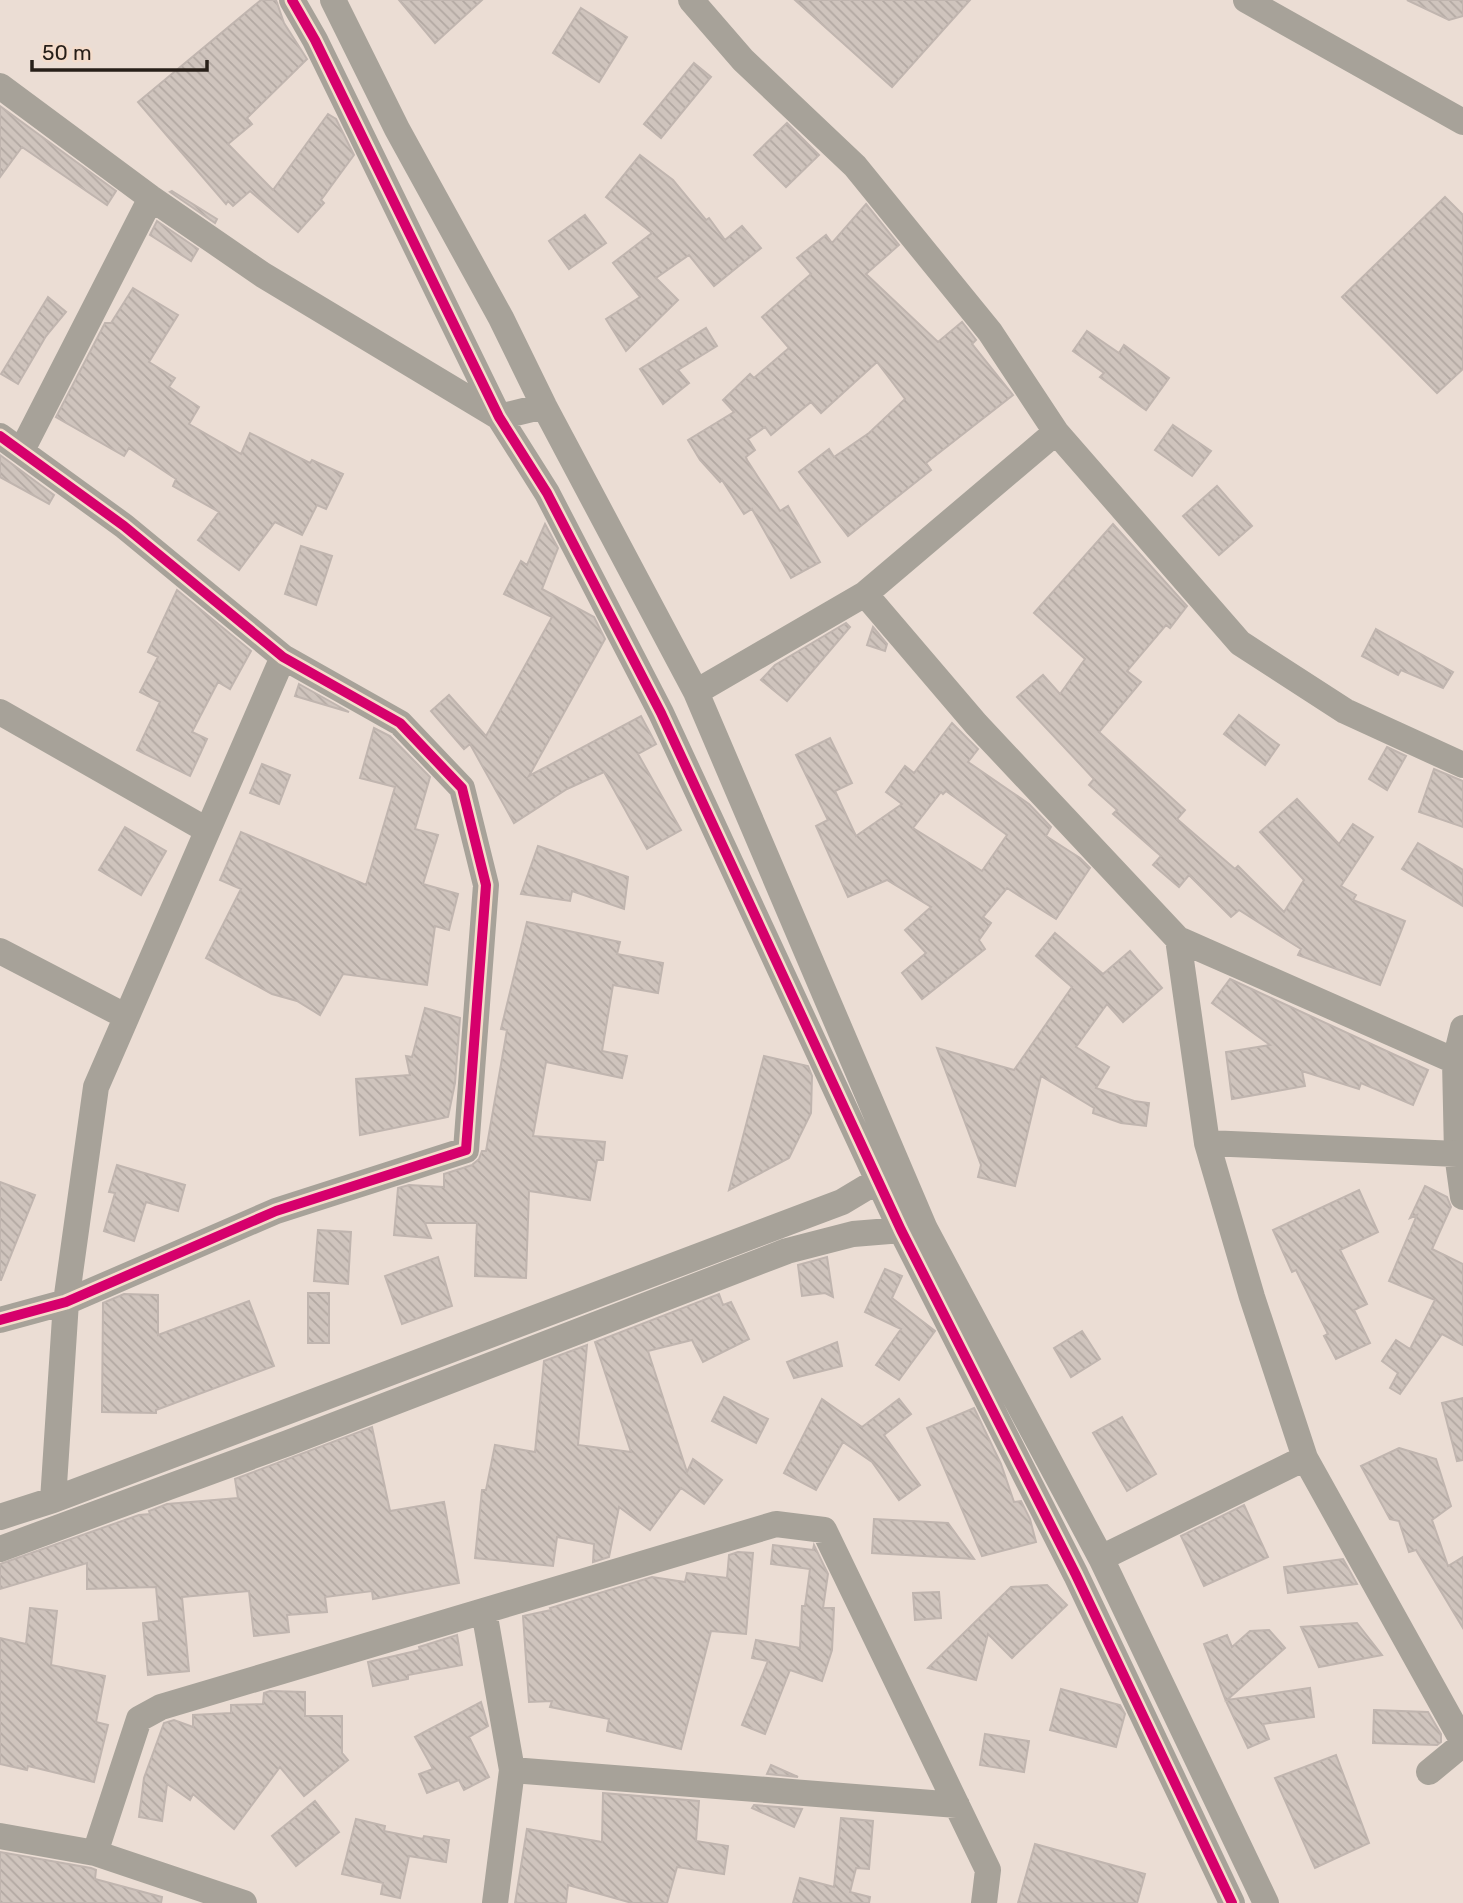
<svg xmlns="http://www.w3.org/2000/svg" width="1463" height="1903" font-family="Rubik,sans-serif">
<defs>
<pattern id="building-back-hatch" width="6" height="6" patternUnits="userSpaceOnUse" patternTransform="scale(1.75)"><rect width="6" height="6" fill="#cfc4bd"/><path d="M-1 5l2 2M0 0l6 6M5-1l2 2" fill="none" stroke="#b2a8a2"/></pattern>
</defs>
<rect width="100%" height="100%" fill="#ebddd4"/>
<path fill="url(#building-back-hatch)" stroke="#c0b5af" stroke-width="2" fill-rule="evenodd" d="M261 0H276L284 23 307 59 247 118 252 124 228 144 273 190 328 114 336 119 354 155 321 200 324 203 298 232 250 191 233 206 228 201 226 204 138 102Z
M399 0H482L435 43Z
M795 0H970L892 87Z
M1407 0H1463V16L1449 20Z
M581 8 627 37 599 82 553 53Z
M694 63 711 77 661 138 644 124Z
M0 106 116 191 107 205 22 147 0 177Z
M787 123 819 155 786 187 754 155Z
M640 155 673 180 706 220 709 218 725 240 742 226 761 248 714 286 689 255 656 278 678 300 626 351 606 319 640 297 613 263 652 233 606 197Z
M172 191 217 219 215 223 170 192Z
M1445 197 1463 215V369L1437 393 1342 297Z
M866 204 899 245 866 274 938 342 962 322 976 340 972 344 1013 395 926 463 931 470 848 536 799 472 829 449 834 457 869 433 905 399 877 362 821 413 811 402 771 435 765 427 748 439 755 450 746 457 747 460 780 511 788 506 820 562 791 578 752 509 744 514 722 480 720 482 700 460 688 440 734 412 723 400 750 374 754 378 789 348 762 317 811 274 797 258 826 235 832 243Z
M585 215 606 243 569 269 549 241Z
M157 221 198 249 191 261 150 235Z
M133 288 178 315 149 362 175 378 169 387 199 407 189 424 241 454 250 433 310 463 312 460 343 474 326 509 317 505 302 535 275 522 239 570 198 540 219 512 173 486 176 479 129 448 124 456 56 417 105 323H111Z
M48 297 66 312 46 336 18 384 1 374Z
M706 328 717 346 678 370 689 383 663 404 640 369Z
M1087 331 1119 353 1124 345 1169 378 1146 410 1100 377 1104 373 1073 351Z
M1173 425 1211 451 1192 476 1155 450Z
M0 455 54 495 49 504 0 477Z
M1217 486 1252 526 1219 555 1183 516Z
M545 524 558 548 542 589 594 617 605 639 529 776 641 716 656 744 638 754 681 830 647 849 604 772 567 789 514 823 470 744 464 749 431 711 449 695 486 736 552 617 504 594 521 561 527 565Z
M1113 524 1187 606 1170 628 1166 625 1127 671 1141 682 1099 732 1185 810 1177 819 1235 869 1238 866 1284 912 1304 880 1260 832 1297 799 1339 844 1353 824 1373 837 1341 886 1356 895 1353 900 1405 921 1380 985 1298 955 1301 949 1239 910 1231 917 1189 875 1179 887 1153 865 1161 856 1113 814 1117 810 1089 785 1094 779 1017 697 1043 675 1060 694 1085 659 1034 613Z
M301 546 332 556 316 605 285 594Z
M177 590 251 651 230 689 218 682 192 732 207 739 190 776 137 750 160 702 140 692 158 657 148 652Z
M846 623 850 627 787 701 761 680 775 665Z
M873 627 887 644 885 651 867 645Z
M1376 629 1453 672 1443 688 1401 670 1398 675 1362 656Z
M299 684 349 712 295 696Z
M1239 715 1279 745 1265 765 1224 734Z
M952 723 978 749 968 762 1029 804 1051 827 1046 836 1080 858 1090 868 1056 919 1007 888 983 917 991 923 979 940 985 949 922 999 902 973 926 953 905 930 931 907 887 880 848 897 816 826 828 820 796 755 830 738 852 783 835 791 856 836 902 804 886 792 905 766 914 773ZM946 791 1007 835 982 871 913 828 941 792 943 794Z
M374 728 390 736 430 777 415 829 438 835 423 884 458 894 449 930 435 926 427 985 343 974 320 1015 297 1001 272 994 206 958 241 889 220 880 241 832 366 885 395 787 360 778Z
M1387 747 1406 756 1387 790 1369 779Z
M262 764 290 775 279 804 250 793Z
M1434 769 1463 781V827L1419 812Z
M125 827 166 851 141 895 99 870Z
M1418 843 1463 870V906L1402 869Z
M538 846 628 877 624 909 572 891 570 901 521 894Z
M527 922 620 942 617 954 663 963 658 993 613 985 602 1051 627 1056 622 1078 546 1062 533 1136 605 1142 603 1160H597L590 1200 529 1191 526 1278 475 1276 476 1243 479 1242H476L477 1223H425L431 1238 394 1235 398 1188 409 1185 444 1187V1174L472 1165 479 1159 482 1151H486L507 1030 501 1029Z
M1055 933 1103 974 1130 951 1162 988 1123 1022 1107 1004 1076 1047 1109 1067 1096 1088 1134 1101 1149 1103 1146 1126 1121 1123 1093 1113 1094 1108 1041 1076 1015 1186 978 1177 981 1165 937 1048 1014 1070 1072 987 1036 956Z
M1230 979 1428 1070 1413 1105 1361 1083 1359 1089 1302 1071 1305 1086 1232 1099 1226 1052 1270 1045 1212 1003Z
M425 1008 460 1018 455 1083 448 1117 360 1135 356 1079 410 1075 406 1056 412 1057Z
M764 1056 808 1066 812 1076 811 1113 789 1158 729 1190Z
M117 1165 185 1185 178 1211 146 1202 134 1241 104 1231 115 1193 109 1192Z
M0 1182 35 1195 1 1280H0Z
M1425 1186 1447 1197 1451 1207 1432 1249 1463 1264V1345L1442 1334 1400 1394 1390 1388 1398 1373 1382 1361 1396 1340 1410 1349 1435 1300 1389 1281 1417 1215 1410 1218Z
M1359 1190 1378 1232 1340 1250 1367 1304 1354 1310 1370 1343 1336 1359 1324 1336 1328 1334 1296 1270 1292 1272 1273 1230Z
M318 1230 351 1232 348 1284 314 1281Z
M438 1257 452 1306 402 1324 385 1276Z
M827 1257 833 1297 825 1293 802 1296 798 1265Z
M885 1269 902 1276 892 1298 935 1331 899 1380 876 1365 901 1329 865 1312Z
M308 1293H329V1343H308Z
M124 1294 158 1295V1335L249 1301 274 1366 156 1410V1413L102 1412 103 1303Z
M719 1294 723 1305 731 1302 749 1339 703 1362 692 1340 648 1351 687 1472 693 1459 722 1480 704 1504 681 1488 650 1530 619 1507 609 1557 593 1562 594 1544 557 1537 553 1566 475 1558 482 1490H486L495 1445 535 1452 544 1361 587 1345 578 1445 631 1452 595 1342Z
M1082 1331 1100 1359 1071 1377 1054 1348Z
M837 1342 842 1366 794 1378 787 1362Z
M724 1397 768 1419 756 1443 712 1421Z
M1463 1398V1460L1457 1461 1442 1403Z
M822 1399 862 1427 899 1399 911 1414 884 1435 920 1485 899 1500 872 1462 843 1442 816 1490 784 1473Z
M974 1408 1001 1464 1014 1502 1021 1501 1030 1519 1036 1542 982 1556 927 1428Z
M1122 1417 1156 1474 1127 1491 1093 1433Z
M372 1427 390 1511 444 1502 459 1583 373 1599 372 1591 325 1597 327 1612 287 1615 289 1632 254 1636 249 1591 182 1597 189 1671 148 1675 143 1623 159 1621 156 1587 87 1589V1563L0 1589V1564L139 1515 150 1514 149 1511 167 1504 238 1498 235 1479Z
M1399 1448 1436 1459 1451 1506 1432 1520 1448 1566 1463 1557V1628L1416 1550 1409 1552 1399 1521 1390 1519 1361 1466Z
M1244 1505 1268 1557 1204 1586 1181 1536Z
M874 1519 948 1523 974 1559 872 1553Z
M773 1545 813 1550 814 1545 828 1574 823 1608H834L832 1650 822 1681 790 1670 765 1734 742 1725 768 1661 752 1658 756 1640 800 1648 802 1606H805L810 1569 771 1564Z
M738 1552 753 1553 746 1634 711 1631 681 1749 607 1731 609 1719 550 1707 552 1701 529 1702 523 1616 551 1610 550 1608 652 1577 685 1582 687 1573 727 1578 729 1555Z
M1343 1559 1357 1584 1288 1593 1284 1567Z
M1047 1585 1067 1605 1012 1658 988 1634 976 1680 928 1668 1011 1587Z
M939 1592 941 1618 915 1620 913 1593Z
M30 1608 57 1611 51 1665 105 1676 96 1722 108 1725 94 1782 28 1766 27 1770 0 1764V1638L26 1644Z
M1357 1623 1382 1655 1319 1667 1301 1627Z
M1269 1630 1285 1648 1227 1700 1310 1688 1314 1717 1263 1724 1269 1739 1248 1748 1226 1701 1204 1644 1227 1635 1232 1647 1250 1631Z
M457 1635 462 1665 408 1675V1679L373 1686 368 1662 420 1650 419 1647Z
M1061 1689 1120 1705 1125 1714 1116 1747 1050 1730Z
M270 1691 305 1692V1716H342V1753L348 1760 304 1796 280 1767 234 1829 193 1794 190 1800 167 1784 162 1821 139 1817 144 1778 164 1723 174 1720 193 1727V1715L231 1713V1705L263 1704 264 1693Z
M481 1702 488 1726 469 1737 489 1777 464 1790 459 1780 427 1793 419 1774 433 1769 415 1737Z
M1374 1710 1428 1712 1441 1734V1742L1437 1745 1373 1743Z
M985 1734 1029 1741 1024 1772 980 1765Z
M1336 1755 1369 1843 1315 1868 1275 1778Z
M771 1765 798 1777 767 1774Z
M603 1793 699 1801 696 1841 728 1846 724 1874 677 1867 667 1903H632L568 1885 566 1903H515L527 1829 602 1842Z
M315 1801 339 1832 296 1866 272 1836Z
M754 1805 802 1809 794 1827 752 1808Z
M841 1818 873 1821 869 1869 856 1868 850 1892 870 1897 869 1903H793L800 1878 834 1887Z
M356 1819 385 1826 384 1831 423 1839 424 1836 449 1840 446 1862 409 1856 400 1898 381 1894 383 1883 342 1874Z
M1035 1844 1145 1874 1137 1903H1018Z
M0 1852 91 1868 96 1870 95 1879 162 1897 161 1903H0Z"/>
<g fill="none" stroke-linecap="round" stroke-linejoin="round">
<path stroke="#a7a299" stroke-width="26" d="M292 0 315 40 499 417 547 493 661 713 901 1230 1076 1575 1232 1903
M333 0 397 129 501 318 544 406 696 692 925 1229 1101 1558 1266 1903
M691 0 743 60 855 166 990 332 1056 432 1240 643 1345 711 1463 765
M1246 0 1463 122
M0 86 151 198 263 275 499 417 544 406
M0 436 124 526 283 657 400 723 462 788 486 885 466 1150 276 1211 66 1302 0 1320
M22 450 151 198
M865 594 976 724 1178 939 1455 1061H1463
M696 692 865 594 1056 432
M0 712 205 829
M1178 939 1207 1143 1252 1297 1305 1458 1463 1742
M0 951 125 1016
M1463 1028 1455 1061 1457 1154 1463 1197
M1207 1143 1457 1154
M53 1500 66 1302 96 1087 283 657
M0 1517 53 1500 842 1202 877 1181 889 1168
M0 1549 288 1443 787 1251 853 1234 914 1229
M1101 1558 1305 1458
M484 1611 512 1770 495 1903
M512 1770 957 1805
M1429 1772 1463 1744
M0 1836 95 1853 244 1903
M95 1853 139 1719 161 1707 776 1524 824 1530 988 1870 984 1903"/>
<defs>
<path id="cycleway" d="M292 0 315 40 499 417 547 493 661 713 901 1230 1076 1575 1232 1903
M0 436 124 526 283 657 400 723 462 788 486 885 466 1150 276 1211 66 1302 0 1320"/>
</defs>
<use href="#cycleway" stroke="#f4dccb" stroke-width="15"/>
<use href="#cycleway" stroke="#d6006c" stroke-width="10"/>
</g>
<path d="M32 60v10h175v-10" fill="none" stroke="#271f19" stroke-width="3.5"/>
<text x="42" y="60" font-size="21" fill="#271f19" stroke="#f4dccb" stroke-width="5" paint-order="stroke">50 m</text>
</svg>
